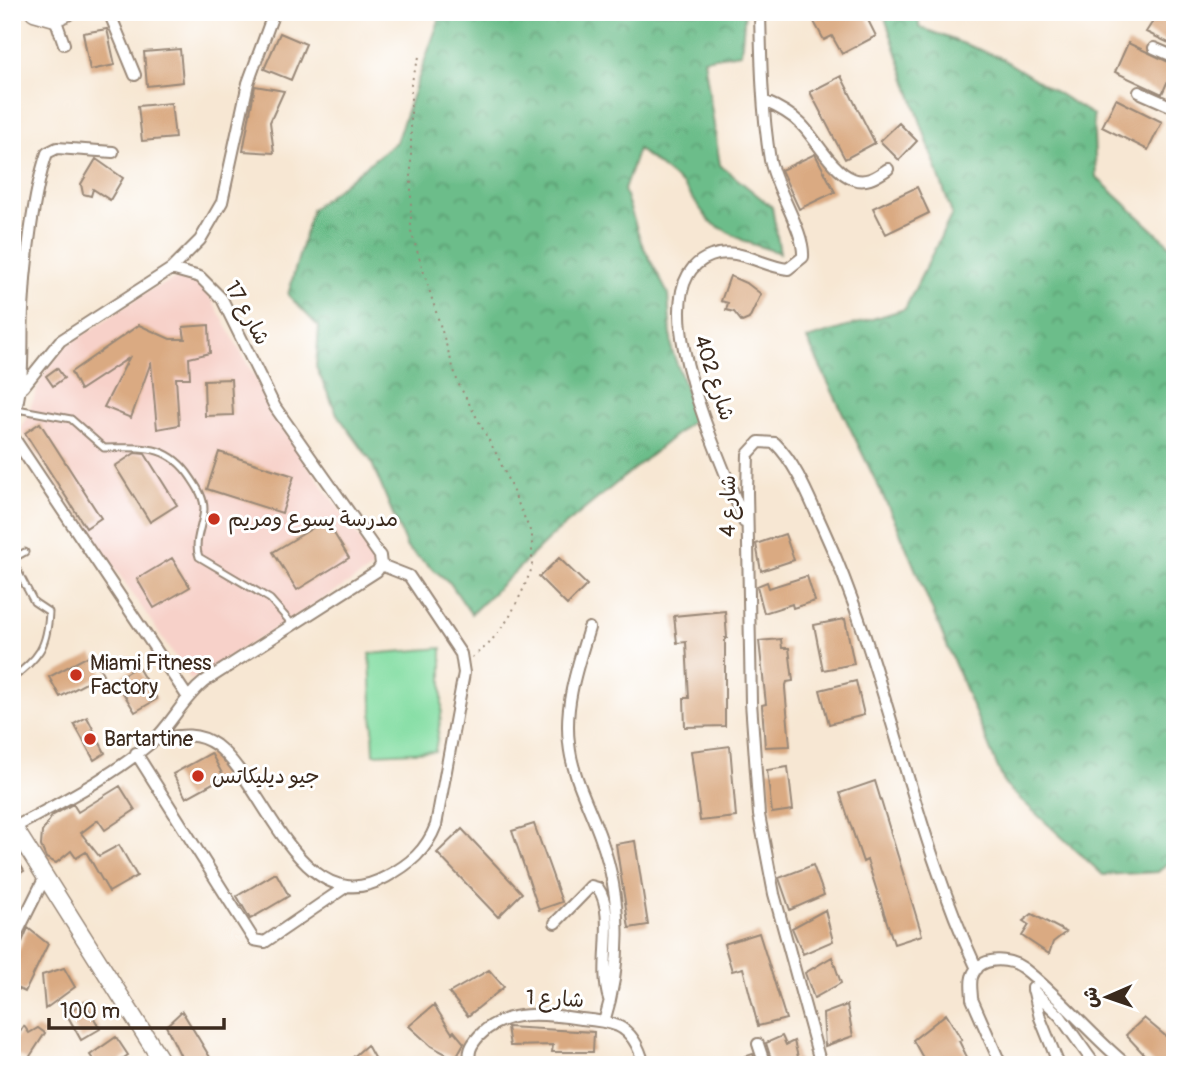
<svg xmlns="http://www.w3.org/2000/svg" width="1187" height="1077" font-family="Pangolin,'Playpen Sans Arabic',sans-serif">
<defs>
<pattern id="forest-crowns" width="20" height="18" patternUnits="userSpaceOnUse" patternTransform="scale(1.75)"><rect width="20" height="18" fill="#6cbd8a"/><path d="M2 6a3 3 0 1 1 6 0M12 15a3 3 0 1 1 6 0" fill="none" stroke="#5a9a70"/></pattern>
</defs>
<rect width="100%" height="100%" fill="#fff"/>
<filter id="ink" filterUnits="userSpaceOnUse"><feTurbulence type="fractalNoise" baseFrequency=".0143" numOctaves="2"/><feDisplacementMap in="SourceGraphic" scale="14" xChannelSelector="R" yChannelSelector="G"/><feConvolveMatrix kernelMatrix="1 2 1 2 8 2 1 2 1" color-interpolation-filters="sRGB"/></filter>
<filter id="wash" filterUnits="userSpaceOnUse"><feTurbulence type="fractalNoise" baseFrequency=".00686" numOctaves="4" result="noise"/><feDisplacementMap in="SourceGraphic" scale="28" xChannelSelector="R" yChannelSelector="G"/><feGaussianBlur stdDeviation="1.57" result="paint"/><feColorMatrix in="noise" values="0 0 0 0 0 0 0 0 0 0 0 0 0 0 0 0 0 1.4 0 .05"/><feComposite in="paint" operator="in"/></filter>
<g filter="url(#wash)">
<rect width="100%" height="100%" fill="#f7e7d3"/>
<path fill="#f7d1c9" d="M179 278 202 286 214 303 283 429 378 565 191 680 21 430 44 373 65 347 152 289Z"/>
<path fill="url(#forest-crowns)" stroke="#547454" stroke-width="2" d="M442 12H745L741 53 704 59 720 165 772 207 780 253 746 242 710 222 683 185 638 149 624 190 641 242 668 294 672 350 696 418 552 536 471 614 450 583 407 548 371 461 337 414 316 367 319 327 288 295 312 209 396 142Z
M883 12H919V27L999 57 1093 115 1096 177 1175 250V856L1158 872 1103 875 1005 785 897 525 807 339 905 309 952 214Z"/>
<path fill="#85dea4" stroke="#608461" stroke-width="2" d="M442 648V710L435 751 374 754 370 654Z"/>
<g id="blocks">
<path fill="#daaa82" d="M827 12H864L876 36 842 54 832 36 824 40 813 20Z
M1159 12H1175V46L1146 32Z
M107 29 115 65 90 70 83 33Z
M280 33 306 44 291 80 264 69Z
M1128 43 1175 65 1162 94 1115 72Z
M180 49 183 82 147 86 144 52Z
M841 76 875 143 845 159 810 92Z
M255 86 284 91 270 122 274 153 243 151Z
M1116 99 1162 122 1148 150 1102 127Z
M171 103 175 138 142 141 138 106Z
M899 123 917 141 899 160 880 141Z
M815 154 835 192 799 209 781 170Z
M96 159 123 178 110 200 93 189 91 196 83 194 81 184Z
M917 187 929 213 886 234 873 208Z
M730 276 748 284 761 294 749 319 742 322 734 312 726 310 728 303 721 301Z
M139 325 170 339H185L183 327 209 325 210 353 189 358 190 378H176L179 425 157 429 151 362 131 418 104 407 129 358 80 390 71 372Z
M57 368 64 378 53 386 46 376Z
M231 379 233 415 205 416 204 380Z
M40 423 101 518 86 528 25 433Z
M219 452 294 476 282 513 207 489Z
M135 453 145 454 177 505 150 522 115 466Z
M326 520 349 558 297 590 273 552Z
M785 534 794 560 761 571 756 544Z
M172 558 190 587 154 608 137 579Z
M559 558 587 585 567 605 539 577Z
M807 576 815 601 793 608 792 604 764 613 757 586 767 582 769 588Z
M725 611 727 638H725V726L685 727 684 698H689L686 642 677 643 674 616Z
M845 619 854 664 823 670 814 625Z
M781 639 782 648H789L793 681 787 682 785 688 790 746 765 747 762 705 766 704 759 641Z
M92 654 103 674 60 697 49 677Z
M137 666 157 699 135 712 115 680Z
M856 681 864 715 829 724 820 690Z
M87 717 105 753 94 760 74 724Z
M730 746 736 817 700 821 691 751Z
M211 753 224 777 186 798 173 774Z
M788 767 793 810 772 813 767 770Z
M875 781 922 935 894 944 867 860 863 862 840 793Z
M120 786 135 810 105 830 98 820 81 833 99 856 119 845 137 876 109 892 86 852 76 858 71 851 56 863 46 858 41 846 42 832 52 816 73 804 78 812Z
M534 824 562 902 539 910 512 831Z
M462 829 522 893 498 917 437 853Z
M635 841 648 925 629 928 616 844Z
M12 850 24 871 12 878Z
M813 865 824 895 790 910 779 878Z
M276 873 289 896 250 919 237 896Z
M825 910 833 941 803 954 792 928Z
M1032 914 1066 932 1053 942 1049 954 1022 936 1029 925 1023 921Z
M28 928 48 944 25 992 12 986V965Z
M759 933 786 1019 758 1026 743 968 732 971 724 944Z
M832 957 841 983 814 998 805 973Z
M64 968 75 987 45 1009 42 975Z
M489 970 504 987 468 1016 449 993Z
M85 1002 100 1029 81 1040 66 1013Z
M434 1005 452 1033 454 1031 464 1043 455 1059 431 1046 409 1026Z
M847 1005 853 1036 825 1046 823 1014Z
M182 1011 211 1059 201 1065H185L166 1026Z
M946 1014 962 1040 959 1041 971 1065H927L913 1040Z
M1144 1018 1175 1044V1055L1163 1065H1154L1126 1035Z
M24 1026 29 1033 38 1028 45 1033 27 1061 12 1052V1044Z
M507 1027 594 1032 593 1052H552L553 1045 510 1046Z
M782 1036 786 1045 794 1041 800 1065H773L766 1043Z
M116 1037 128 1055 114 1065H97L90 1055Z
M367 1045 378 1065H344Z
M753 1054 757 1065H727L726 1063Z"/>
</g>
</g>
<g filter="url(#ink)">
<use href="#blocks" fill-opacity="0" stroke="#998878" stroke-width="2"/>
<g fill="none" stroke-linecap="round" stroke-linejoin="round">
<defs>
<path id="lane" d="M17 409 71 419 104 448C142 448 168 443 191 478 197 487 204 497 204 509 203 525 193 542 199 557L270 599 292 624
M12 559 25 552
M12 560 34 602 49 612C47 649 39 656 12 679"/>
<path id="street" d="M109 12 135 75
M55 18 64 44
M1154 48 1175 57
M1139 92 1175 108
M764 101C778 107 790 113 801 124 816 139 832 171 853 179 867 184 877 176 888 169
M23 387 60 341 171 269 200 240 222 202 248 83 274 12
M12 422C26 381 21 351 23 309 25 265 33 194 47 153L57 148 113 152
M12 435 187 696
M744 522C729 473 631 284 711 256 738 246 761 266 788 269L803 257C805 232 776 190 770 160 762 112 761 61 760 12
M589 628C578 665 564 704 569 743 572 777 590 807 601 839 622 898 623 962 604 1022
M154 740C177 736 195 730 216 745 265 782 301 924 386 877 410 864 426 851 436 825L464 673 461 654 409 576 381 565
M136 753 254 940 265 942 347 886
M15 827C63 801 111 777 152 742 172 724 183 698 205 681L377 571 381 565 380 556 275 407 222 299 200 277 171 269
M555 923 591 886 598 888C617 915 598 966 609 999
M12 943 44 879
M1033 988 1040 1018 1059 1065
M1033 990 1060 1016 1095 1065
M758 1044 765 1065
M471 1065C467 1052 471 1045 479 1036 505 1008 546 1014 581 1019 593 1020 606 1021 618 1026 633 1033 640 1049 644 1065
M821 1065 774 894 759 815 751 702 747 492 748 454 759 442 775 443C797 465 809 498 822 526 888 669 910 826 977 969
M1001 1065 972 999C972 992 970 984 972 977 978 956 1008 957 1023 968 1060 996 1090 1035 1127 1065"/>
<path id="secondary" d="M34 12 55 18 68 12
M12 824 164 1065"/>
</defs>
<use href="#lane" stroke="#998878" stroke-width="9"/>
<use href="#street" stroke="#998878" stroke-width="14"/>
<use href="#secondary" stroke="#998878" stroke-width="19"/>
<path stroke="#998878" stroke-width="2" stroke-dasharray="2 5" stroke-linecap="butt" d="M419 57 411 84V231L458 383 498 457 532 535V568L522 592 509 618 488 645 472 657"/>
<use href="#lane" stroke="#fff" stroke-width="5"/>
<use href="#street" stroke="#fff" stroke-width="10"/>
<use href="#secondary" stroke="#fff" stroke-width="16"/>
</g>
</g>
<g fill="#c8321e" stroke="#fff" stroke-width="2.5">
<circle cx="214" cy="519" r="7"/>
<circle cx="76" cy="675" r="7"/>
<circle cx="90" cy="739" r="7"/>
<circle cx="198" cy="776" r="7"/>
</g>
<g text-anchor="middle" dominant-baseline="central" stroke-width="6" stroke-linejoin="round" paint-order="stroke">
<g font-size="21" fill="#3b2a1e" stroke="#fff">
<text transform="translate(247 313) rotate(61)">شارع 17</text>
<text transform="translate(714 378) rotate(72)">شارع 402</text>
<text transform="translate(728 506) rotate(-90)">شارع 4</text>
<text transform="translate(555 999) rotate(3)">شارع 1</text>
</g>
<g font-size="21" fill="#3b2a1e" stroke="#fff" text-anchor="start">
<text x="228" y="519">مدرسة يسوع ومريم</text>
<text x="90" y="663">Miami Fitness<tspan x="90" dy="24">Factory</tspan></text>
<text x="104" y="739">Bartartine</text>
<text x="212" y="776">جيو ديليكاتس</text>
</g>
</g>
<rect width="1187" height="1077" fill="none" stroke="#fff" stroke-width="42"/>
<g transform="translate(1107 997) rotate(268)" stroke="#ffffff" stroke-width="5" paint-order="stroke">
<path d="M0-5L12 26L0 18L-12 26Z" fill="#3b2a1e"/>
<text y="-10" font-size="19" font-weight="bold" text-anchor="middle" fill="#3b2a1e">ش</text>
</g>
<path d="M49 1018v10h175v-10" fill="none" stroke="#3b2a1e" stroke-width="3.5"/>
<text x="60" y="1018" font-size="21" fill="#3b2a1e" stroke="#ffffff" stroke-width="5" paint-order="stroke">100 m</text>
</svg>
